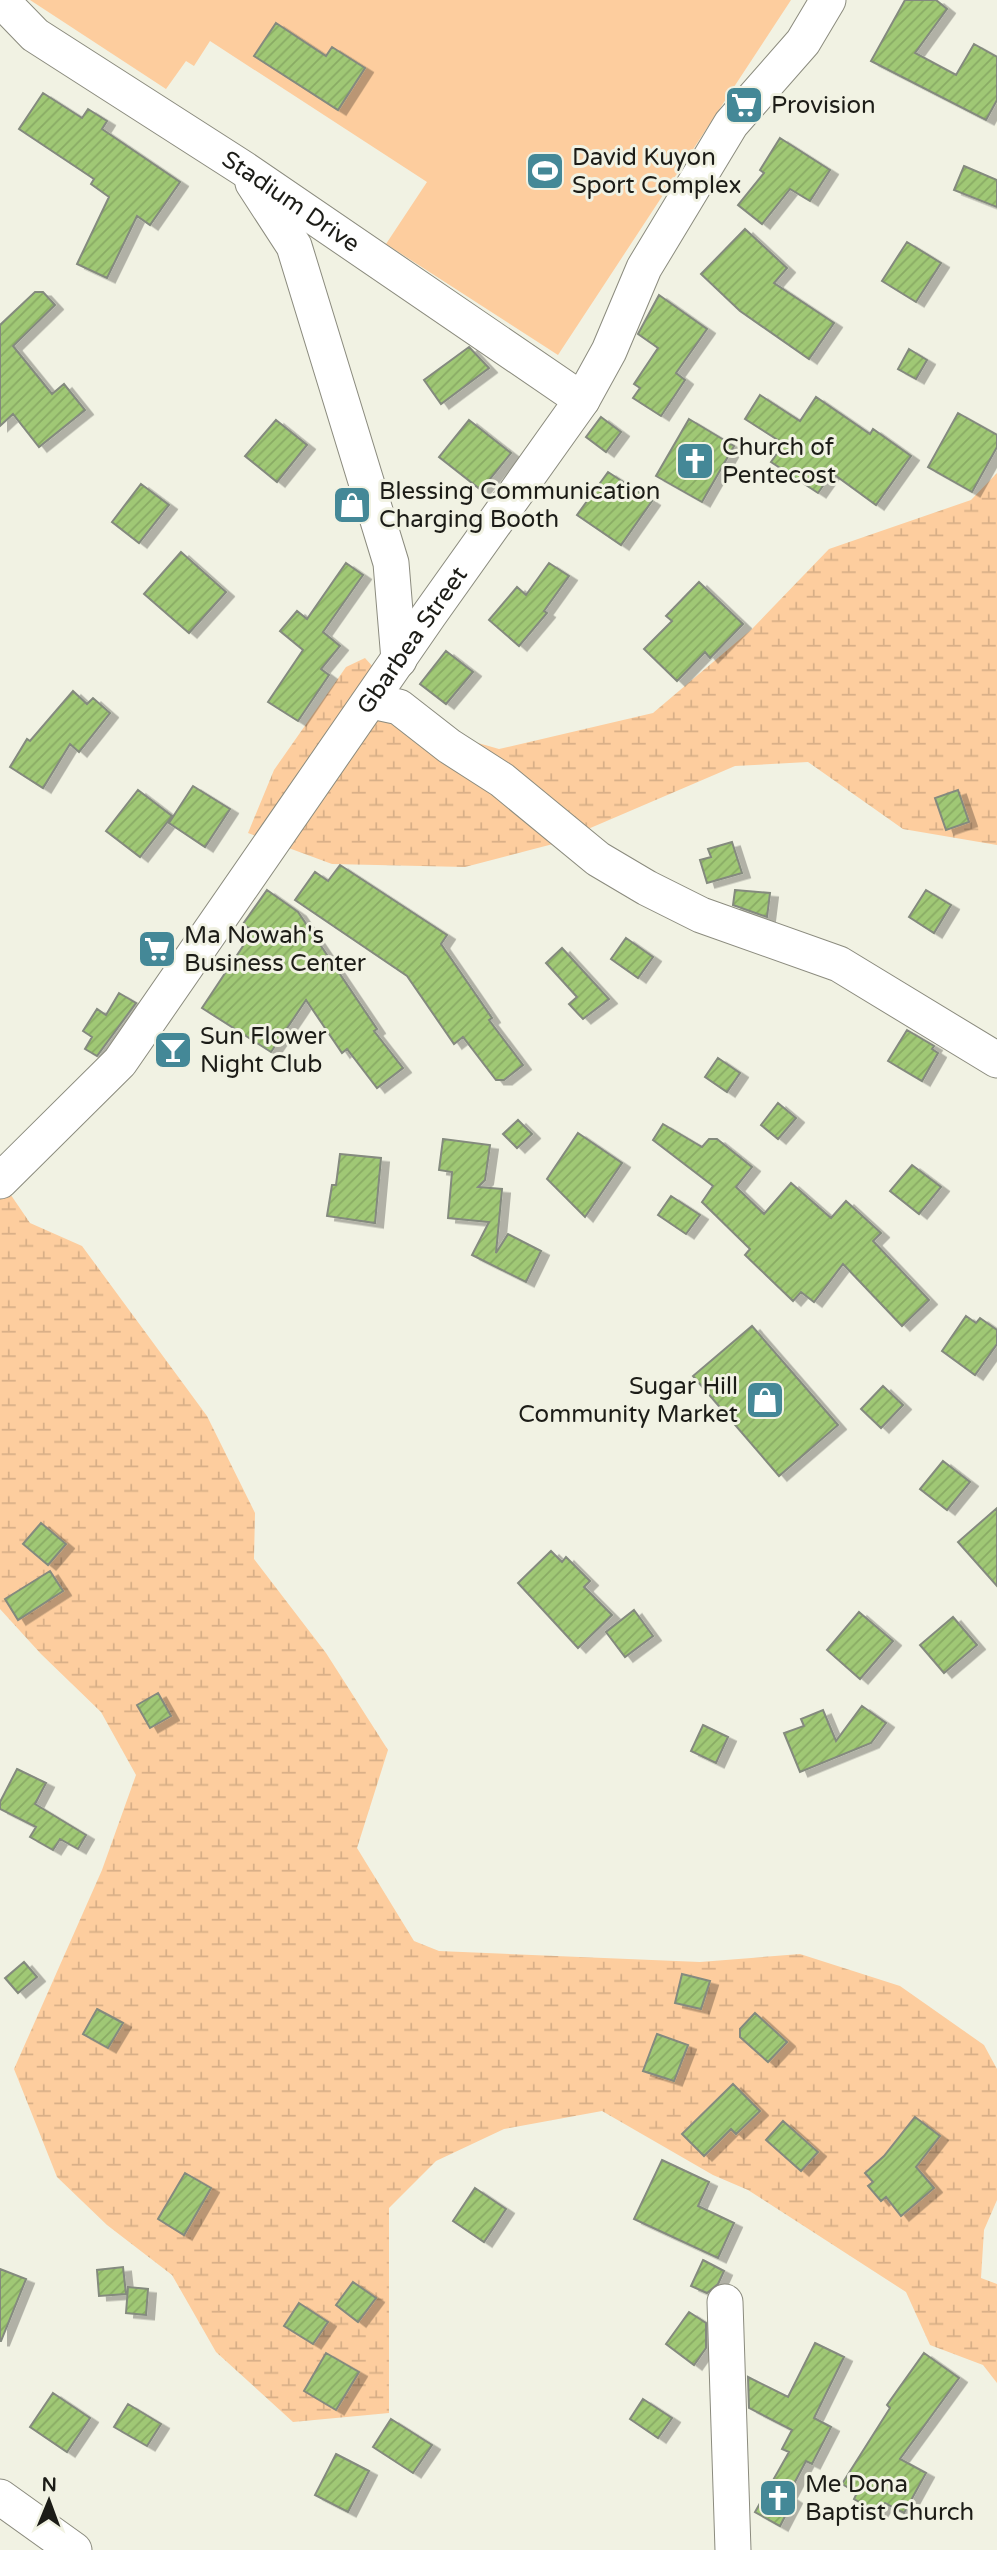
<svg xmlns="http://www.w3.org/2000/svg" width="997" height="2550" font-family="'Varela Round',sans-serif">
<defs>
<pattern id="wetland-marsh" width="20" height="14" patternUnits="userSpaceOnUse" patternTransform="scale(1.75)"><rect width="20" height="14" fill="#fdcd9e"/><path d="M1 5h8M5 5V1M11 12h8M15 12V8" fill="none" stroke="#d8af87"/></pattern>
<pattern id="building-hatch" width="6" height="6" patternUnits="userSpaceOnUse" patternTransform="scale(1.75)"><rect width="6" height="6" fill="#a0c875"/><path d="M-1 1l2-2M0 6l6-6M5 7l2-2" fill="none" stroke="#89ab64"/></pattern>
<filter id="shadow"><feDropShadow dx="8" dy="4.5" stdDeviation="0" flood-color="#0004"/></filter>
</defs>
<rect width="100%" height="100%" fill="#f1f2e3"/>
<path fill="url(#wetland-marsh)" d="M997 473V845L903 829 808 762 735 766 553 844 465 867 332 864 248 833 274 770 346 667 365 658 429 729 499 749 653 713 752 629 829 549 971 500Z
M0 1179 30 1223 82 1246 207 1416 255 1513 254 1559 326 1653 388 1750 357 1848 414 1941 439 1951 700 1962 800 1954 900 1986 984 2045 997 2069V2200L984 2230 981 2278 997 2284V2383L983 2365 930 2345 906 2292 748 2190 713 2175 602 2111 504 2129 436 2161 389 2208V2413L293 2422 216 2352 172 2275 107 2225 57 2177 14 2069 102 1870 136 1775 101 1712 41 1654 0 1609Z"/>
<path fill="#fdcd9e" d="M30 0H791L558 355 386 244 427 182 210 41 194 66 186 61 166 89Z"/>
<path fill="url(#building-hatch)" stroke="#848a7e" stroke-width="2" filter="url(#shadow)" d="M905 0H936L947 9 915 53 956 75 974 44 997 57V100L986 120 871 61Z
M276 23 326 56 332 47 365 68 338 110 254 56Z
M43 93 82 118 88 109 107 121 102 129 180 182 150 225 137 216 107 278 77 264 109 197 91 184 94 179 19 129Z
M780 138 830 170 810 201 790 189 762 224 738 205 764 173 760 170Z
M964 166 997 180V207L954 190Z
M745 229 787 268 774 283 834 323 809 359 740 311 701 274Z
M907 242 941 263 916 302 882 281Z
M35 292H43L55 305 13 346 52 394 64 384 85 410 39 447 13 414 0 426V325Z
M659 295 707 329 676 373 685 380 661 416 633 398 640 388 634 384 658 348 638 334Z
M469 347 489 368 441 404 424 380Z
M909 349 927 360 916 379 898 369Z
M760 395 800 421 816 397 870 434 873 429 911 456 876 505 832 473 818 493 771 462 784 444 745 419Z
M958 413 997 435V447L972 492 928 467Z
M601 417 621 432 606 452 586 437Z
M689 419 734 446 702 502 656 476Z
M276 420 307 445 277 482 245 456Z
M469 420 511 453 481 490 439 457Z
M608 472 652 501 621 545 577 515Z
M141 484 169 505 139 543 112 522Z
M181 552 226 592 189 633 144 594Z
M346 563 363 575 323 632 340 646 321 669 329 675 298 721 268 702 303 650 280 631 297 611 307 619Z
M549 563 569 576 544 611 547 613 519 646 489 620 517 587 526 595Z
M699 582 743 624 710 658 705 652 677 681 644 649 672 621 666 616Z
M446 651 473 672 446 704 420 684Z
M73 691 87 704 93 698 110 713 79 752 70 744 43 788 10 767 27 739 30 741Z
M193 786 230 809 205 847 169 823Z
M138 790 172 816 140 857 106 831Z
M958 790 969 822 946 830 935 798Z
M732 842 742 873 707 883 700 860 711 857 708 849Z
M340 865 447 935 441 944 492 1018 489 1020 523 1065 504 1080H496L463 1037 454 1044 407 976 295 900 315 872 328 881Z
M267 890 298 912 377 1029 374 1031 403 1068 377 1088 347 1049 342 1053 306 1000 271 1052 202 1008 253 931 243 924Z
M735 890 770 893 767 917 733 905Z
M926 890 951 905 934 933 909 917Z
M626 938 653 957 638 978 611 959Z
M562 948 609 999 583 1019 569 1004 577 997 546 963Z
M119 993 136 1003 97 1056 85 1049 92 1037 83 1031 97 1009 106 1015Z
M907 1030 934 1046 932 1049 938 1053 922 1081 888 1061Z
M718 1058 740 1073 727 1092 705 1077Z
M778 1103 796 1118 778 1139 761 1125Z
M518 1120 532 1134 517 1148 503 1134Z
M663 1124 702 1147 709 1139H717L752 1167 736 1187 764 1214 791 1183 831 1218 846 1201 881 1233 873 1241 929 1300 902 1326 843 1264 814 1302 801 1292 793 1301 745 1255 750 1249 702 1202 713 1186 653 1140Z
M578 1133 622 1163 585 1217 547 1179Z
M443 1139 490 1145 485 1180 478 1187 502 1189 496 1253 508 1234 541 1251 526 1282 472 1255 489 1222 448 1218 452 1172 439 1170Z
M340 1154 381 1158 375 1223 327 1216 332 1185H336Z
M912 1165 941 1187 919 1214 890 1191Z
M671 1196 700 1215 686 1234 658 1215Z
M966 1316 976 1323 980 1318 997 1330V1344L975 1375 942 1351Z
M752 1326 838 1425 779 1476 693 1376Z
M883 1386 903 1405 881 1428 861 1409Z
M943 1461 970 1482 947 1510 920 1489Z
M997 1508V1586L958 1542Z
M41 1523 66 1544 48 1565 23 1544Z
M551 1551 562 1562 566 1557 590 1581 584 1587 612 1615 578 1648 518 1583Z
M50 1571 63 1591 18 1620 5 1599Z
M634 1610 653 1636 625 1657 606 1632Z
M859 1612 893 1641 860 1679 827 1650Z
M953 1617 977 1645 944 1673 920 1645Z
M158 1693 171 1716 150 1728 137 1705Z
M862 1706 886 1723 871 1743 800 1772 784 1733 804 1726 801 1719 823 1710 836 1741Z
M703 1725 728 1737 716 1763 691 1751Z
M17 1769 46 1783 35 1804 86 1835 78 1849 60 1839 53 1850 30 1837 36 1827 0 1809V1802Z
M24 1962 37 1977 18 1993 5 1978Z
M682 1974 710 1981 701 2009 675 2003Z
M97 2009 123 2023 108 2048 83 2034Z
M755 2013 787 2042 768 2062 740 2037V2029Z
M657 2034 688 2045 674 2081 643 2071Z
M733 2084 760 2111 736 2134 731 2129 704 2156 682 2134Z
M915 2117 940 2136 916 2167 934 2188 901 2216 886 2197 881 2201 868 2186 873 2182 865 2173 884 2156Z
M783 2121 818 2152 801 2171 766 2140Z
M662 2160 709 2182 698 2206 734 2223 718 2258 634 2219Z
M185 2173 211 2188 184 2235 158 2219Z
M475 2188 506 2209 484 2242 453 2221Z
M703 2260 724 2271 718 2284 707 2293 691 2286Z
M123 2267 126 2294 99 2296 97 2270Z
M0 2269 26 2279 1 2341H0Z
M353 2282 376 2298 358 2322 336 2305Z
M128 2287 148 2289 146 2315 126 2313Z
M299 2303 328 2322 313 2344 284 2326Z
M689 2312 706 2323V2348L694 2365 666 2344Z
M815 2343 844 2357 814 2418 831 2427 812 2464 806 2461 788 2495 794 2499 780 2526 755 2512 789 2452 782 2449 792 2430 749 2408 748 2377 788 2397Z
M326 2353 359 2372 336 2410 304 2391Z
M924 2353 959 2378 900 2459 926 2473 904 2513 885 2503 879 2513 854 2499 857 2493 842 2484 890 2408 887 2405Z
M53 2393 90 2418 67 2452 30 2427Z
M643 2399 672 2418 658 2438 630 2419Z
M128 2404 161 2424 147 2446 114 2427Z
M391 2419 432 2445 413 2473 373 2447Z
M336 2454 369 2471 348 2512 315 2495Z"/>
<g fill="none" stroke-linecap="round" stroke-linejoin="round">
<defs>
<g id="minor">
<path id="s1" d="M1 0 35 35 244 169 582 400"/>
<path d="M253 183 294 246 391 563 399 660"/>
<path d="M371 701 399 707 449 746 502 780 598 859 647 888 701 915 839 964 997 1060"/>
<path id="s2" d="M0 1181 120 1062 429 615 582 400 609 351 644 268 731 124 803 42 828 0"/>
<path d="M725 2302 733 2550"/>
<path d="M0 2497 74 2550"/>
</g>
</defs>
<use href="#minor" stroke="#8b8b7e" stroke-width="37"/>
<use href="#minor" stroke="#fff" stroke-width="35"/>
</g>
<defs>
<symbol id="supermarket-square" viewBox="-11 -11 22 22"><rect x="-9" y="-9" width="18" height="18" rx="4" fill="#448897" stroke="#f1f2e3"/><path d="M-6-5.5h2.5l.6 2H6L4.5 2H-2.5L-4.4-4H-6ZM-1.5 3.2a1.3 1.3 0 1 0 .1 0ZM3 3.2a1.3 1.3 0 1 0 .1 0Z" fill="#fff"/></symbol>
<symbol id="stadium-square" viewBox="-11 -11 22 22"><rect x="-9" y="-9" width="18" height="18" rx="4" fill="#448897" stroke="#f1f2e3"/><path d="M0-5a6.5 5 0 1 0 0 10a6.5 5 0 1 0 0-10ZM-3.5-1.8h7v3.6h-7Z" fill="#fff"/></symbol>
<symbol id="church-square" viewBox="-11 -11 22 22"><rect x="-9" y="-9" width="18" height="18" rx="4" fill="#448897" stroke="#f1f2e3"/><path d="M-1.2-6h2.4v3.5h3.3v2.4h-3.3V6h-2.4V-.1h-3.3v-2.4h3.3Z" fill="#fff"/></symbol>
<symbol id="shop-square" viewBox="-11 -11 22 22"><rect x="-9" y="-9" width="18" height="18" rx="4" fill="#448897" stroke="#f1f2e3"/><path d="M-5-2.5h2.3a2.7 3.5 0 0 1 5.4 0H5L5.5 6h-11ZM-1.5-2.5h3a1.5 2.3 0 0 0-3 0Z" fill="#fff"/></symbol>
<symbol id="bar-square" viewBox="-11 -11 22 22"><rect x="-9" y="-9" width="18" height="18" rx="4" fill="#448897" stroke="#f1f2e3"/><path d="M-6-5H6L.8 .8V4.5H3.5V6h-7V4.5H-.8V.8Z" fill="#fff"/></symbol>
</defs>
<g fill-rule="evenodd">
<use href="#supermarket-square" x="722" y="83" width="44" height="44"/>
<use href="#stadium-square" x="523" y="149" width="44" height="44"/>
<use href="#church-square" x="673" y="439" width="44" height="44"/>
<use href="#shop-square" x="330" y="483" width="44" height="44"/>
<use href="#supermarket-square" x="135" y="927" width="44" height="44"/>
<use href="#bar-square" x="151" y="1028" width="44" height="44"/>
<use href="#shop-square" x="743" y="1378" width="44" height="44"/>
<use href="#church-square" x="756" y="2476" width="44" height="44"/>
</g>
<g text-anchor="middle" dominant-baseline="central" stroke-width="6" stroke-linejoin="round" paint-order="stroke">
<g font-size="24" fill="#1c1c17" stroke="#f1f2e3" text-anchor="start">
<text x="771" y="105">Provision</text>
<text x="572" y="157">David Kuyon<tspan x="572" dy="28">Sport Complex</tspan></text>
<text x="722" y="447">Church of<tspan x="722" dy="28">Pentecost</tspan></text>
<text x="379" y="491">Blessing Communication<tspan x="379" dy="28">Charging Booth</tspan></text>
<text x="184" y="935">Ma Nowah's<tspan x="184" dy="28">Business Center</tspan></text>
<text x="200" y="1036">Sun Flower<tspan x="200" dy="28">Night Club</tspan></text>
<text x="738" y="1386" text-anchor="end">Sugar Hill<tspan x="738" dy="28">Community Market</tspan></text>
<text x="805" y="2484">Me Dona<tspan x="805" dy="28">Baptist Church</tspan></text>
</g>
<g font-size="24" fill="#1c1c17" stroke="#f1f2e3">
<text stroke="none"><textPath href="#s1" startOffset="354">Stadium Drive</textPath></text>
<text stroke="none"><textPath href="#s2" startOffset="682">Gbarbea Street</textPath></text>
</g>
</g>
<g transform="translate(49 2501) rotate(1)" stroke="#f1f2e3" stroke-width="5" paint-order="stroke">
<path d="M0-5L12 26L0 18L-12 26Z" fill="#1c1c17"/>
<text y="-10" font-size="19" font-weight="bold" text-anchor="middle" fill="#1c1c17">N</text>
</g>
</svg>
